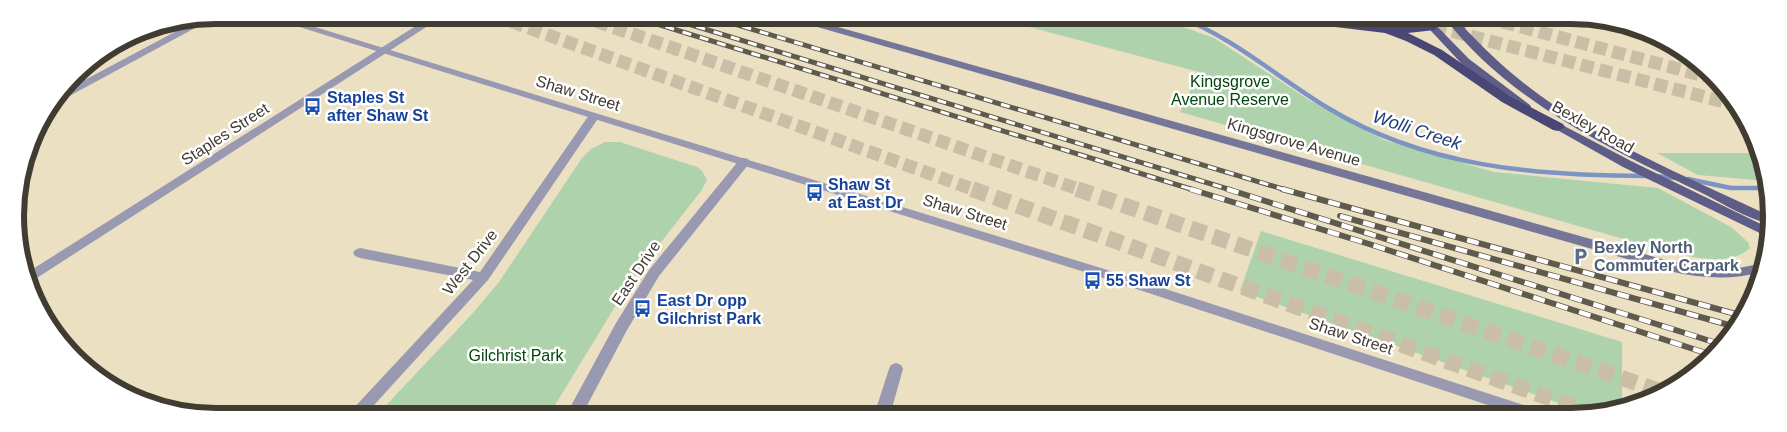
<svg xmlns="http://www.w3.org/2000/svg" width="1787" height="432" font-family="Arial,sans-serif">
<rect width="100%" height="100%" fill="#ece0c3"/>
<path fill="#aed2ac" d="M830 16H875L865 26Z
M988 16H1152L1214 38 1309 100 1384 140 1494 172 1658 188 1731 227 1748 242 1750 248C1730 267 1693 257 1669 252L1180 112 1199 72Z
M605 142H620L697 167 702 171 707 180 701 191 630 282 549 415H377L472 314 499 282 582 158 591 149Z
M1657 153H1760L1765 164 1766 181 1698 175Z
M1261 231 1622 342V408L1593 415 1240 291Z"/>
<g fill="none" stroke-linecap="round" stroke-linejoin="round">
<path stroke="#7b94c4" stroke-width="4.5" d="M1176 16C1232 36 1278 78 1328 108 1425 167 1536 176 1647 176
M1656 176 1675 178
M1688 179 1731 188H1767"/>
<path stroke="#cabfa6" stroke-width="13" stroke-dasharray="13 6" stroke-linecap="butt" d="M493 15 975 190
M578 15 1081 190
M1397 17 1736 105
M1484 17 1712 78"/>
<path stroke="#cabfa6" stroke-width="16" stroke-dasharray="16 8" stroke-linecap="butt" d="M972 189 1596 415
M1077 189 1665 393"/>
<path fill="#9999b1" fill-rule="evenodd" d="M219 15 62 100 56 101 64 91 201 18Z
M433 15H445L29 283 25 274Z
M1473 17H1485L1461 30 1458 31 1453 28Z
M593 114 599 117 488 280 365 415H348L351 411 473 280 360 258 355 256 353 253 355 250 360 248 480 272 589 115Z
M744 158 748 159 750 162 748 165 659 276 627 330 582 415H566L616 323 649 270 740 159Z
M896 363 901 365 903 369 890 415H874L889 369 891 365Z"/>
<path fill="#9999b1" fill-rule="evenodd" d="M261 15H276L1101 268 1536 409 1541 411 1544 415H1518L1091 274Z"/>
<path fill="#767699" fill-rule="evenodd" d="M784 16H799L1669 261 1716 269 1739 268 1764 263 1761 272C1730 281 1700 278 1669 271L786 18Z"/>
<path fill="#5e5d87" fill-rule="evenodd" d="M1418 17H1428L1469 59 1530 105 1531 107 1530 109H1522L1461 63Z
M1444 17H1454C1475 39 1496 61 1520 80 1593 139 1684 175 1768 215L1769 224C1746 218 1722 203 1700 192 1608 148 1507 100 1444 17Z
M1547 117 1631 161 1769 228 1770 238 1623 167 1543 122 1541 120 1543 118Z"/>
<path fill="#4a4777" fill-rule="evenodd" d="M1288 16H1314L1386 26 1435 24 1437 27 1435 30 1408 33 1442 50 1511 97 1563 124 1565 127 1558 131 1553 130 1502 102 1434 55 1406 41 1385 33 1327 26 1294 19Z"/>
<defs>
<path id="rail-far1" d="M631 16 1194 190
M662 16 1231 190
M708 16 1286 190"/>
<path id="rail" d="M1190 189 1366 243 1715 356
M1227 189 1723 345
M1282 189 1743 316
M1340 216 1736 327"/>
</defs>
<use href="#rail-far1" stroke="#605a4c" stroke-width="5"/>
<use href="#rail" stroke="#605a4c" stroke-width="6"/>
<use href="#rail-far1" stroke="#fff" stroke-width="3" stroke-dasharray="9" stroke-linecap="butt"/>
<use href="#rail" stroke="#fff" stroke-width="4.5" stroke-dasharray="12" stroke-linecap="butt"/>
</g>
<defs>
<symbol id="bus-bare" viewBox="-9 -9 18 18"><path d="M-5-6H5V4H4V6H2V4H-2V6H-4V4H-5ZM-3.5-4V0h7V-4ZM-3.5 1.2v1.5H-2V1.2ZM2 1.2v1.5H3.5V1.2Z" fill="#1a4fb4" stroke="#fff" stroke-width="2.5" paint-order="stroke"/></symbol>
<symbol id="parking-bare" viewBox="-9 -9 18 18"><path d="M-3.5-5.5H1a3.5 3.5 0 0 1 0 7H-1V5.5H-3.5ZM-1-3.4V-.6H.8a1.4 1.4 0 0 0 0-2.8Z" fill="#5c6f8a" stroke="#fff" stroke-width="2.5" paint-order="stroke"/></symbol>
</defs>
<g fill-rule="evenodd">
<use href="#bus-bare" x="300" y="94" width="25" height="25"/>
<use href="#bus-bare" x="802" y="180" width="25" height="25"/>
<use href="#parking-bare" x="1568" y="244" width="25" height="25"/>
<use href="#bus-bare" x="1080" y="268" width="25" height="25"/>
<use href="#bus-bare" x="630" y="296" width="25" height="25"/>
</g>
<g text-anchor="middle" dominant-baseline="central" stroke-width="5" stroke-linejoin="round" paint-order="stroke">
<g font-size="16" fill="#03460a" stroke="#fff">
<text x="1230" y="81">Kingsgrove<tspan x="1230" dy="18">Avenue Reserve</tspan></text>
<text x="516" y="355">Gilchrist Park</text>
</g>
<g font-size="16" fill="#413c31" stroke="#fff">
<text transform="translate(578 93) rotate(17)">Shaw Street</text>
<text transform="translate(1593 127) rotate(29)">Bexley Road</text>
<text transform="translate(225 134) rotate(-33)">Staples Street</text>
<text transform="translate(1294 142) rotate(16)">Kingsgrove Avenue</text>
<text transform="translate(965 212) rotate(17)">Shaw Street</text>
<text transform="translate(470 262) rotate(-52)">West Drive</text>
<text transform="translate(636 273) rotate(-56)">East Drive</text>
<text transform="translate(1351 336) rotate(18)">Shaw Street</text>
</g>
<g font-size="16" font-weight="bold" fill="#164399" stroke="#fff" text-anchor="start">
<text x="327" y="97">Staples St<tspan x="327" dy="18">after Shaw St</tspan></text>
<text x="828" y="184">Shaw St<tspan x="828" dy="18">at East Dr</tspan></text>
<text x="1106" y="280">55 Shaw St</text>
<text x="657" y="300">East Dr opp<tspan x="657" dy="18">Gilchrist Park</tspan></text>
</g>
<g font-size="16" font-weight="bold" fill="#4e5e75" stroke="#fff" text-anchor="start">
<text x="1594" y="247">Bexley North<tspan x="1594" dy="18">Commuter Carpark</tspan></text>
</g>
<g font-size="18" font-style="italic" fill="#213c78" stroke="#fff">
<text transform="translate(1417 130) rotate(18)">Wolli Creek</text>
</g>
</g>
<path d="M0 0H1787V432H0ZM216 24H1571A192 192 0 0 1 1763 216V216A192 192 0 0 1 1571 408H216A192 192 0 0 1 24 216V216A192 192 0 0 1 216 24Z" fill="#fff" fill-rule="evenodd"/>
<path fill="none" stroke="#413c31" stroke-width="6" d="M216 24H1571A192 192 0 0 1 1763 216V216A192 192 0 0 1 1571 408H216A192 192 0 0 1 24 216V216A192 192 0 0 1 216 24Z"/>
</svg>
